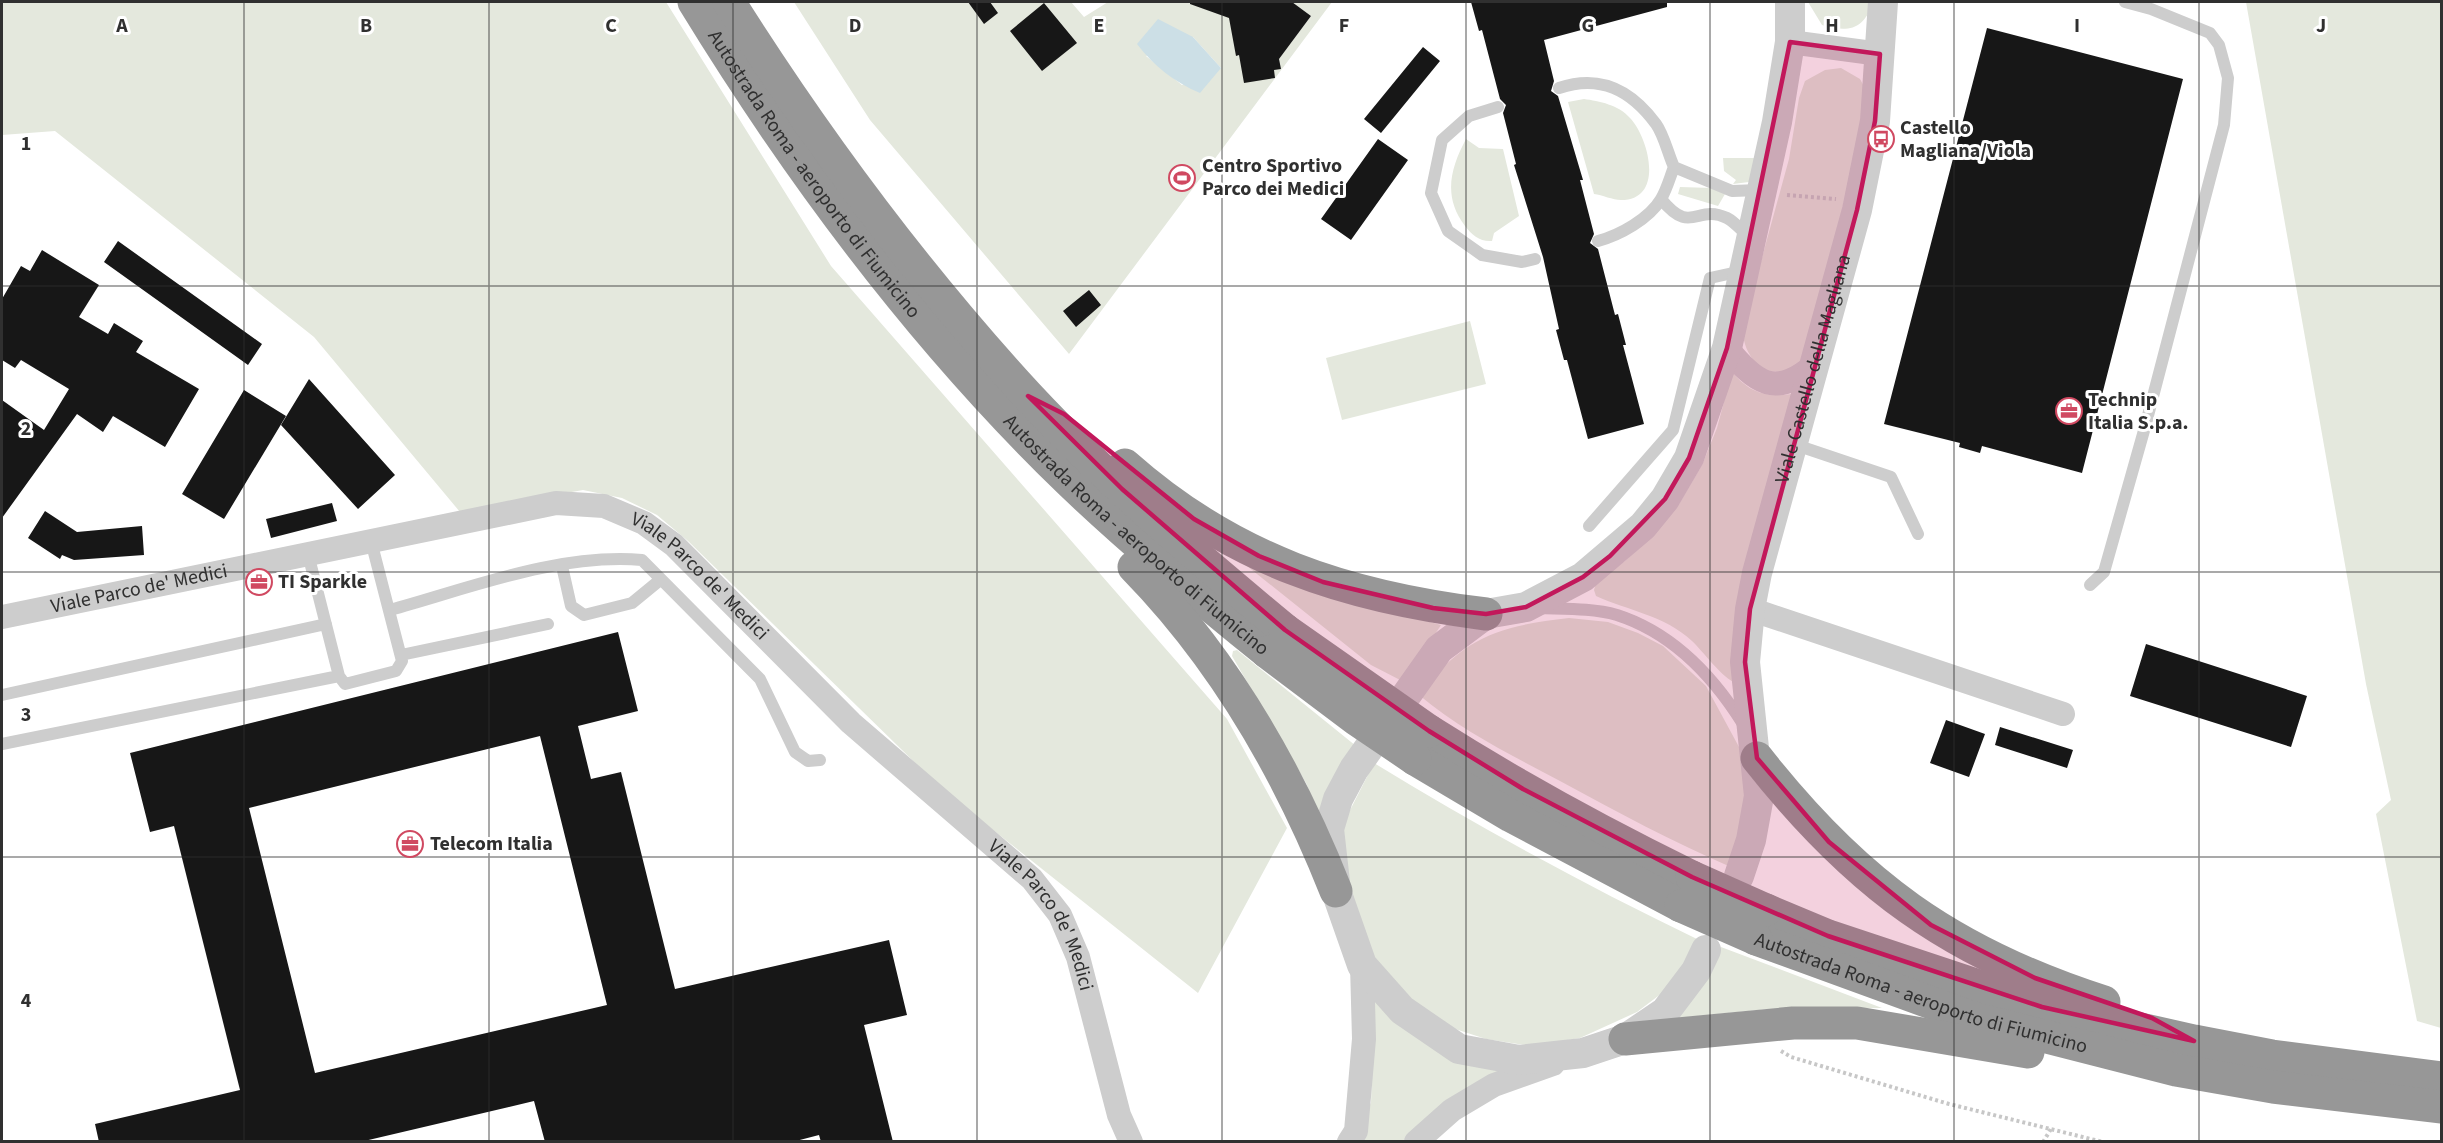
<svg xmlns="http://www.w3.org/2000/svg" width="2443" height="1143" font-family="'Source Sans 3',sans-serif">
<rect width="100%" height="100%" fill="#fff"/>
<path fill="#e4e8dd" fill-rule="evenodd" d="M2 2H666L831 266 1227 719 1287 828 1198 993 944 791 688 541 657 515 622 498 583 490 460 512 314 337 55 131 2 135Z
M794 2H1071L1084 17 1108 2H1205L1217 13 1267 8 1271 2H1277L1262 23 1290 44 1311 16 1292 2H1332L1069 354 870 120ZM1193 37 1221 68 1182 85 1146 56Z
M1808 2H1873C1864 30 1848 33 1822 25Z
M2246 2H2441V1028L2417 1021 2376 814 2391 800 2366 684Z
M1841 68 1860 79 1868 94 1810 353C1803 358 1795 368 1786 370 1760 379 1741 350 1743 327L1789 159 1799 98 1805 81 1825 70Z
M1584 99C1599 101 1619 105 1630 118 1649 138 1665 200 1621 200 1613 200 1602 195 1594 194L1568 102Z
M1466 139 1479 148 1503 149 1519 216 1494 233 1492 241C1480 242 1472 235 1465 226 1443 197 1450 169 1466 139Z
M1723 158H1757L1749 182 1733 184 1736 180 1724 171Z
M1680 187 1712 188 1725 194 1718 206 1678 194Z
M1470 321 1486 384 1342 420 1326 358Z
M1732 372C1750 393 1765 397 1792 394L1735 682C1725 681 1701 649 1692 641 1664 615 1629 611 1596 596L1594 590 1597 580 1625 561 1655 533 1679 504 1702 465 1717 428Z
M1232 554 1345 599 1441 625 1404 682 1371 665Z
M1569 618 1608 622 1638 633 1663 646 1706 686 1739 747 1749 783 1733 868C1673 842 1617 812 1560 781 1511 755 1462 731 1419 695 1463 637 1499 626 1569 618Z
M1237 650 1361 750 1322 821 1306 783 1232 656 1233 651Z
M1374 763C1480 828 1589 887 1701 941L1678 981 1637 1012 1580 1038 1531 1046 1486 1039 1449 1027 1415 1005 1384 975 1357 925 1344 873V822Z
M1721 947 1882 1008 1769 1009 1677 1018 1710 974Z
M1375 1000 1505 1070 1448 1102 1403 1141 1357 1142 1371 1102Z"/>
<path fill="#ccdfe6" d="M1158 19 1193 37 1221 68 1200 93C1174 82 1154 66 1137 44Z"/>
<path fill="#171717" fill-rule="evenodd" d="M968 2H990L998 13 984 24Z
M1190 2H1292L1311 16 1279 59 1281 69 1274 70 1275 78 1244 83 1239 55 1236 56 1229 18 1190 4Z
M1471 2H1667V7L1544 40 1554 81 1551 91 1558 96 1583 180H1580L1594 234 1590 243 1598 249 1615 315 1618 314 1626 345H1623L1644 424 1588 439 1567 360H1564L1556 330 1559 329 1543 257 1514 165 1516 164 1503 113 1506 105 1500 99 1482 30 1479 31Z
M1044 3 1077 43 1042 71 1010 31Z
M1987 28 2183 79 2082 473 1982 446 1980 453 1959 447 1960 443 1884 424Z
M1423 47 1440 61 1381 133 1364 119Z
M1378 139 1408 160 1351 240 1321 219Z
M118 241 262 344 248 365 104 262Z
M42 250 99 285 79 317 108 334 114 323 143 341 136 352 199 389 165 447 113 416 103 432 77 414 2 518V400L44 430 69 389 21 360 15 368 2 360V299L21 266 30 271Z
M1089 290 1101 305 1076 327 1063 311Z
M309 379 395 475 358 509 281 425Z
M244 390 286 416 224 519 182 494Z
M332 503 337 521 271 538 266 519Z
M45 511 77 532 142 526 144 555 74 560 62 555 60 559 28 538Z
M618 632 638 711 578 726 591 779 621 772 675 989 889 940 907 1015 864 1025 893 1142H821L819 1135 792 1142H545L534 1101 360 1142H99L95 1124 240 1090 174 826 150 832 130 753ZM540 736 607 1005 315 1073 249 808Z
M2146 644 2307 696 2291 747 2130 696Z
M1946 720 1985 734 1969 777 1930 763Z
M2000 727 2073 750 2067 768 1995 745Z"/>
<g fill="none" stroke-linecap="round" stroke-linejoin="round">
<path stroke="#c7c7c7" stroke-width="4" stroke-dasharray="3 3" stroke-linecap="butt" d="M1787 195 1836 199
M1781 1051 1791 1057 1949 1104 2103 1142
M2043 1142 2051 1129"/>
<path stroke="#cdcdcd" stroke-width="12" d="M1559 88C1600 74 1631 90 1656 124 1664 135 1668 154 1674 167 1670 177 1667 189 1661 199 1649 219 1620 235 1598 241
M1498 107 1469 116 1442 140 1431 193 1448 231 1482 255 1522 262 1535 259
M1674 167 1732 191 1760 190
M1661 199C1692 237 1696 203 1727 218 1735 222 1742 231 1749 237
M1793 444 1891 477 1918 534
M1589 526 1673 430 1710 278 1742 271
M308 554 339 676 345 684 396 671 402 661 371 541
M562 566 571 606 584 615 632 603 660 580
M2090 585 2104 572 2145 427 2224 125 2228 78 2219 45 2210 33 2151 9 2125 2
M1539 608C1564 609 1592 608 1617 615 1673 633 1713 676 1743 724
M390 610C470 588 558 553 642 560L760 679 795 752 808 761 820 760
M401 655 548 624
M2 695 326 624
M2 744 339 676"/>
<g stroke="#cdcdcd" stroke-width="24">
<path d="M1790 42 1880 54"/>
<path d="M1727 348C1755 383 1776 399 1815 364"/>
<path d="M1750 609 2063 714"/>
<path id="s1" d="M2 617 556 503 604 506 644 523 674 545 851 723 1032 879 1060 915 1078 957 1119 1115 1131 1142"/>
<path d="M1349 1142 1356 1131 1364 1039 1362 965"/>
<path d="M1416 1142 1452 1110 1494 1085 1553 1064"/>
</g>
<g stroke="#cdcdcd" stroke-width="30">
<path id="s2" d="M1739 876 1751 840 1759 796 1745 662 1750 609 1757 573 1857 210 1875 121 1883 2"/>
<path d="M1706 950 1696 971 1665 1012 1625 1039 1583 1053 1519 1060 1459 1049 1402 1010 1362 965 1336 891 1329 829 1338 799 1354 769 1439 649 1486 614 1526 607 1583 577 1643 526 1665 499 1689 458 1727 348 1777 122 1790 42V2"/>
</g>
<g stroke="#979797" stroke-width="33">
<path id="s3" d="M694 2C800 175 924 341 1071 483 1133 542 1200 598 1267 652"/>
<path d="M729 2C817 141 915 273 1027 395 1106 480 1196 556 1285 630"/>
<path d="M1125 465C1232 560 1347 597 1486 614"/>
<path d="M1134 567C1224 659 1289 772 1336 891"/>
<path d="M1429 731C1514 785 1602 833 1692 877"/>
<path d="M1757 758C1856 884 1951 953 2104 1002"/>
<path d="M1415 759 1511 816 1681 906"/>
<path d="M1766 910 1828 936 2042 1007 2194 1041 2272 1056 2442 1078"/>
<path id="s4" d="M1756 939 1973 1018 2176 1070 2273 1087 2442 1107"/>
<path d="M1625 1039 1793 1023H1857L2028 1052"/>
</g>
<path stroke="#979797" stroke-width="33" d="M1285 630 1429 731
M1267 652 1356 719 1415 759
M1692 877 1766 910
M1681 906 1756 939"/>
</g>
<path fill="#c2185b" fill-opacity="0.2" stroke="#c2185b" stroke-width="4.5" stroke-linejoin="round" d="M1790 42 1880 54 1875 121 1857 210 1750 609 1745 662 1757 758 1829 842 1931 925 2035 978 2152 1018 2194 1041 2042 1007 1828 936 1692 877 1523 789 1429 731 1285 630 1122 489 1028 396 1064 414 1194 519 1259 556 1323 582 1433 608 1486 614 1526 607 1583 577 1610 556 1665 499 1689 458 1727 348Z"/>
<path fill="none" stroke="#303030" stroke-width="1.5" stroke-opacity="0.55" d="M244 2V1142M489 2V1142M733 2V1142M977 2V1142M1222 2V1142M1466 2V1142M1710 2V1142M1954 2V1142M2199 2V1142M2 286H2442M2 572H2442M2 857H2442"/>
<defs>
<symbol id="bus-ring" viewBox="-11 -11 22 22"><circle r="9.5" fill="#fff" stroke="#d04961" stroke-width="1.5"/><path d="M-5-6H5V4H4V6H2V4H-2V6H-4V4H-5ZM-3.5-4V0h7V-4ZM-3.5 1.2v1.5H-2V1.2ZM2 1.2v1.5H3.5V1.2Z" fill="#d04961"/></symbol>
<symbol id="stadium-ring" viewBox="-11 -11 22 22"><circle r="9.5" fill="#fff" stroke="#d04961" stroke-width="1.5"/><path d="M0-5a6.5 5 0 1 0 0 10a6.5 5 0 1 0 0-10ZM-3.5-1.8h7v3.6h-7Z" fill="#d04961"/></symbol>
<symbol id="office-ring" viewBox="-11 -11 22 22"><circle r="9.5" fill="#fff" stroke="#d04961" stroke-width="1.5"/><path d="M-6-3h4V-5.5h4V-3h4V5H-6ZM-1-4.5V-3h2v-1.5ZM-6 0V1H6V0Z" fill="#d04961"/></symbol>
</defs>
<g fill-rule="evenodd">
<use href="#bus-ring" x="1866" y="124" width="30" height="30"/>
<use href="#stadium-ring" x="1167" y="163" width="30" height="30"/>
<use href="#office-ring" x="2054" y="396" width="30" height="30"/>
<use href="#office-ring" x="244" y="567" width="30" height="30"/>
<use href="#office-ring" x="395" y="829" width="30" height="30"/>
</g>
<g text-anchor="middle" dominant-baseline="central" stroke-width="6" stroke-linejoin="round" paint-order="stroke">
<g font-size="20" font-weight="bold" fill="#303030" stroke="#fff" text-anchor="start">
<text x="1900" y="128">Castello<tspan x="1900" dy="23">Magliana/Viola</tspan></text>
<text x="1202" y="166">Centro Sportivo<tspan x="1202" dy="23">Parco dei Medici</tspan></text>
<text x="2088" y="400">Technip<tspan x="2088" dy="23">Italia S.p.a.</tspan></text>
<text x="278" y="582">TI Sparkle</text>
<text x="430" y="844">Telecom Italia</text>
</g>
<g font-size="20" fill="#303030" stroke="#fff">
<text stroke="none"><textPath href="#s3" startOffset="210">Autostrada Roma - aeroporto di Fiumicino</textPath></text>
<text stroke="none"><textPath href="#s2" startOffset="519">Viale Castello della Magliana</textPath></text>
<text stroke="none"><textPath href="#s3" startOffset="696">Autostrada Roma - aeroporto di Fiumicino</textPath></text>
<text stroke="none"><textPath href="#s1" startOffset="734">Viale Parco de' Medici</textPath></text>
<text stroke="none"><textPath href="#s1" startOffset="140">Viale Parco de' Medici</textPath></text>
<text stroke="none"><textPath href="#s1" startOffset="1220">Viale Parco de' Medici</textPath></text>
<text stroke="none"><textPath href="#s4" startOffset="174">Autostrada Roma - aeroporto di Fiumicino</textPath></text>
</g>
</g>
<g font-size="20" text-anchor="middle" font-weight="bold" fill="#303030" stroke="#fff" stroke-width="6" stroke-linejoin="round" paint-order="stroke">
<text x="122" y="32">A</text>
<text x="366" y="32">B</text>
<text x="611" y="32">C</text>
<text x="855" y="32">D</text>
<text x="1099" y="32">E</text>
<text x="1344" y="32">F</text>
<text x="1588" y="32">G</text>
<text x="1832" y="32">H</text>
<text x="2077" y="32">I</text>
<text x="2321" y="32">J</text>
<text x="26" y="150">1</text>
<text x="26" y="435">2</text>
<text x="26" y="721">3</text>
<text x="26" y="1007">4</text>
</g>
<rect width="2443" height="1143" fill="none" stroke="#303030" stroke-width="6"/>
</svg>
